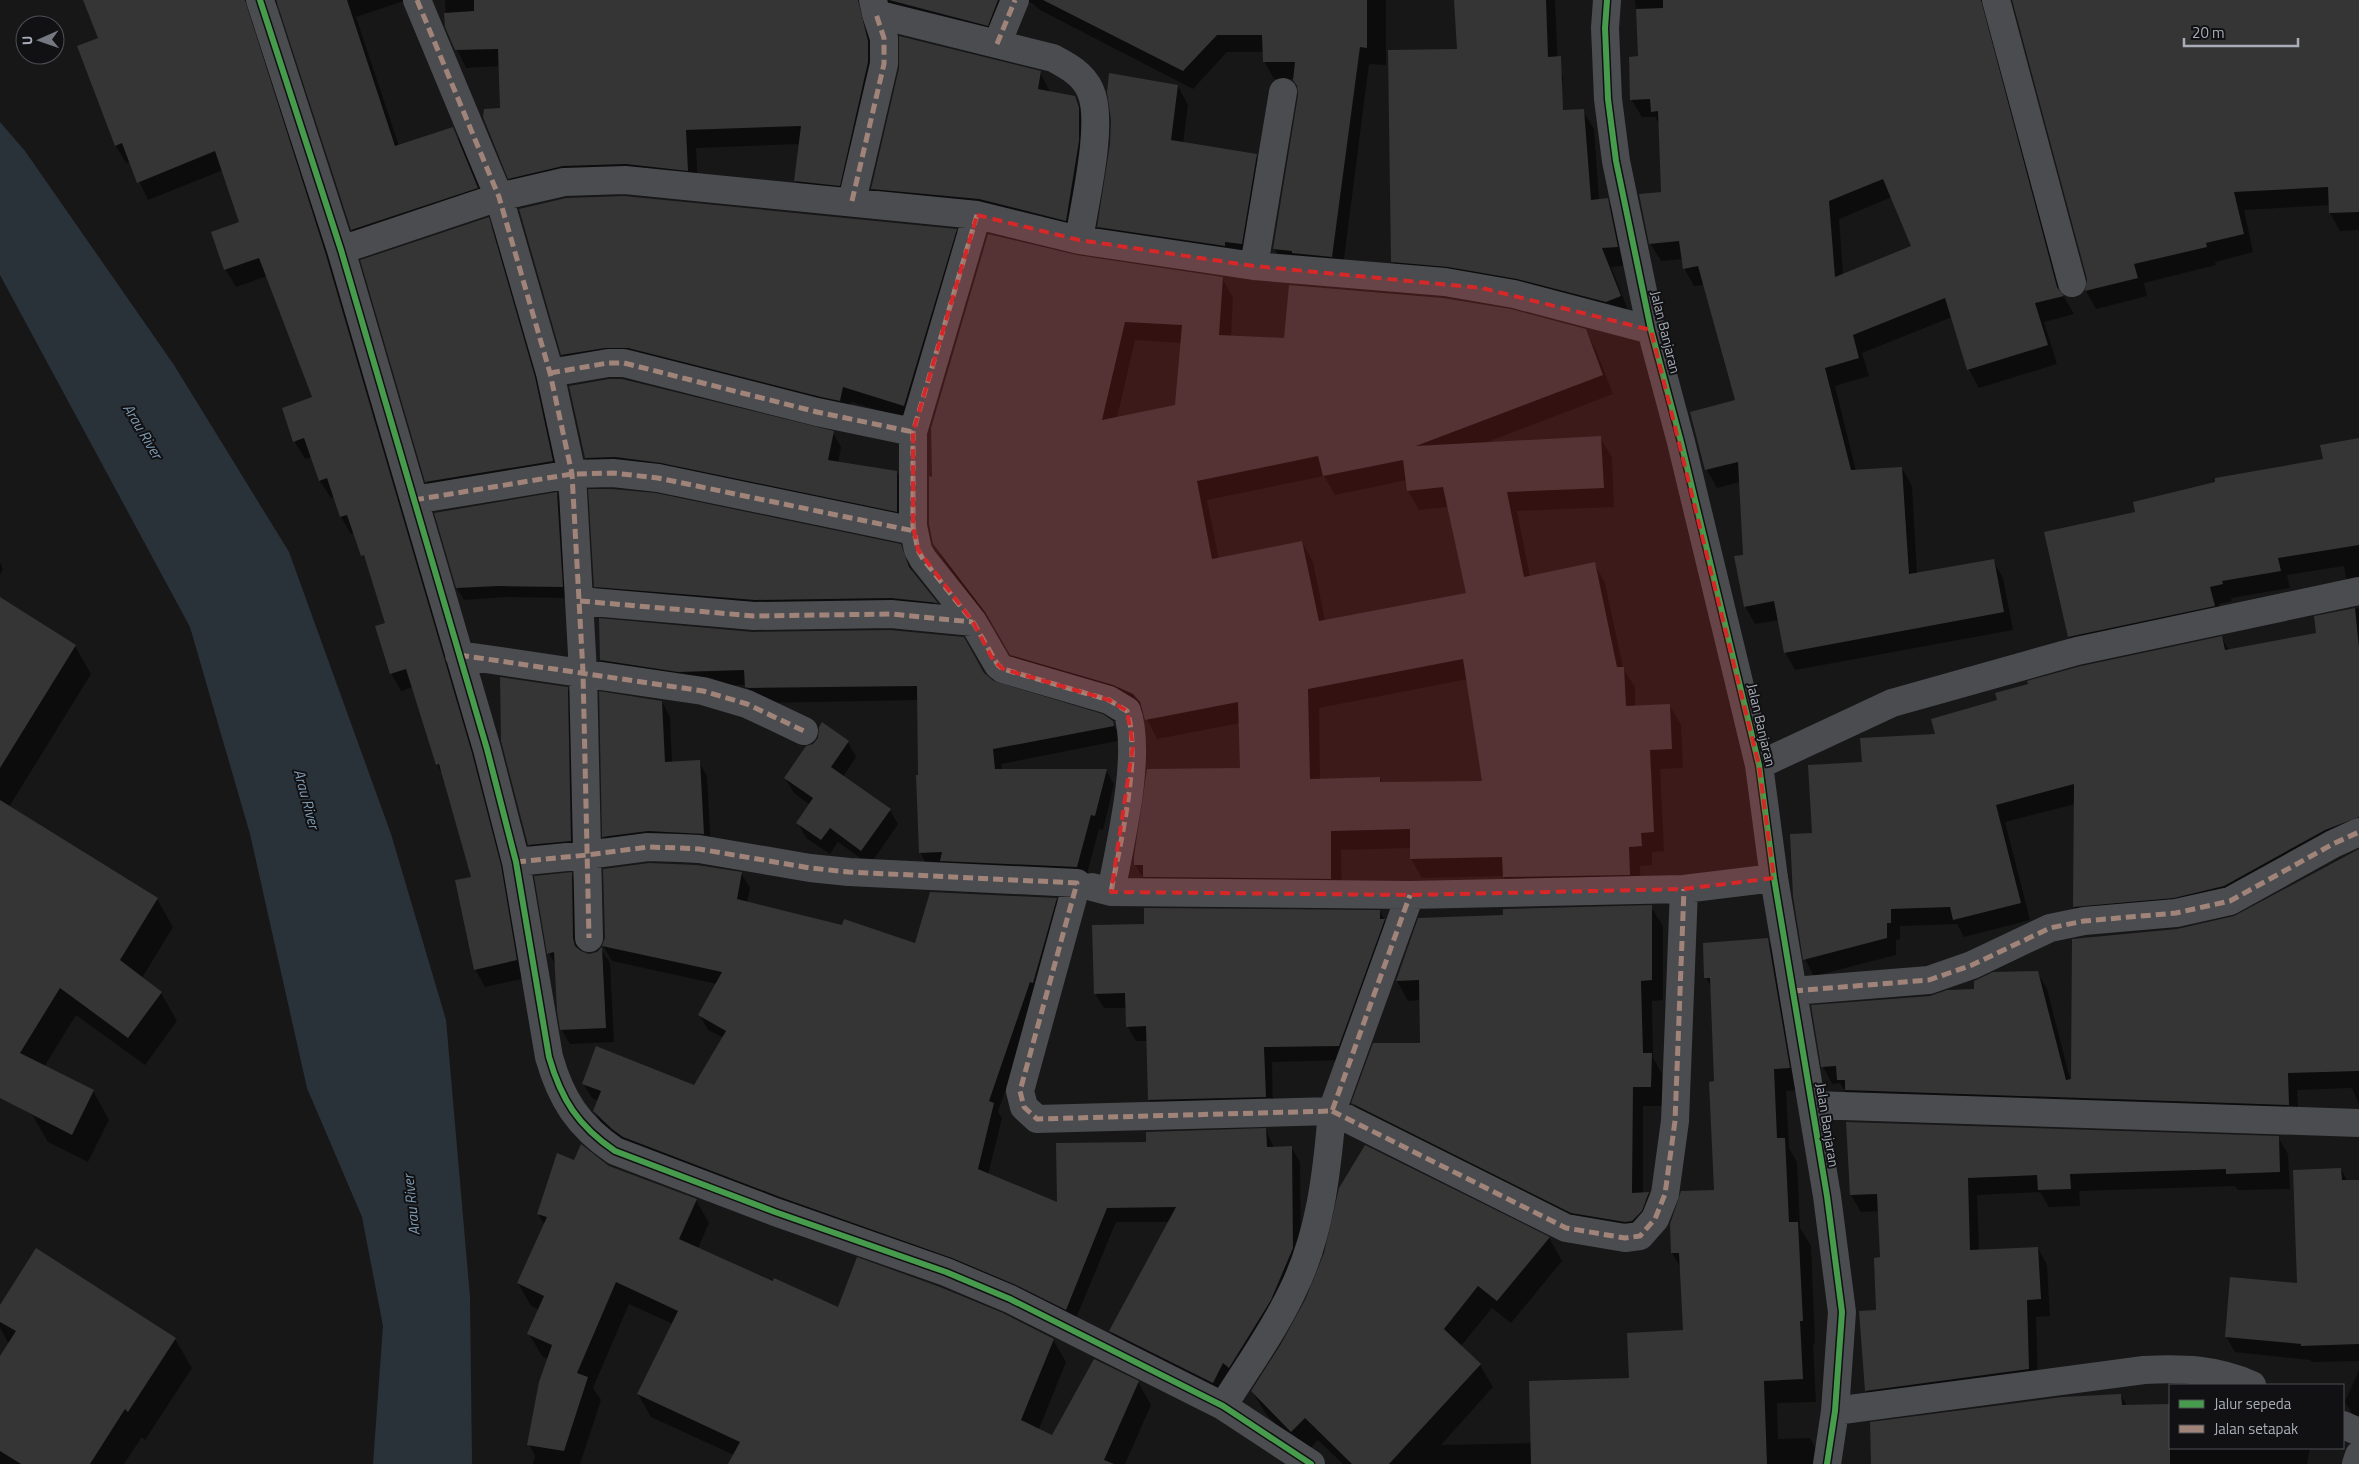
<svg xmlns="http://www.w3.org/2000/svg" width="2359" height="1464" font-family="'Titillium Web',sans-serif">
<rect width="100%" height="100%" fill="#171717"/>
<path fill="#2a3239" d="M0 122 25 151 174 365 289 552 391 834 446 1020 470 1297 472 1464H373L383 1326 362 1217 307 1088 250 834 190 627 0 275Z"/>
<path fill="#0007" fill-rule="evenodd" d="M84 0H407L356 17 399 146 452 129 463 146 487 205 362 247 352 230 279 5 274 2 336 274 482 772 510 884 526 978 485 987 475 969 473 878 445 778 437 765 413 687 401 691 391 673 386 624 369 567 354 533 351 534 341 517 334 497 331 498 320 481 312 457 305 459 295 442 283 408 314 397 267 276 236 287 226 270 212 233 241 223 223 170 148 200 130 162 126 163 116 146 101 107 100 39Z
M445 0H1386V65L1369 64 1342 274 1284 266 1274 248 1300 94 1294 79H1274L1264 61V52H1227L1193 89 1040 10 1032 3 1022 1 998 43 888 2H881L878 59 849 203 806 199 796 181 800 144 696 148 698 188 520 196 509 178 501 109 500 66 466 68 446 26Z
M1456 0H1555L1558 68 1563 77 1560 109 1564 112 1583 111 1594 129 1599 200 1607 199 1618 218 1628 265 1611 267 1630 315 1403 280 1392 261 1458 51Z
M1635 0H1992L1991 23 2065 299 2074 314 2044 322 2057 364 1979 388 1969 370 1952 317 1862 353 1869 376 1835 386 1856 471 1902 468 1912 486 1917 574 1993 560 2003 578 2013 630 1795 670 1785 652 1779 620 1755 624 1745 606 1740 482 1717 488 1707 470 1737 401 1704 285 1694 286 1684 268 1683 259 1661 261 1650 243 1662 193 1660 125 1655 117H1642L1631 99 1640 58ZM1892 197 1913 247 1843 275 1839 219Z
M2012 0H2359V230L2340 231 2330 213V205L2244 210 2253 252 2215 262 2216 265 2144 283 2147 296 2096 309 2086 291 2088 279Z
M1040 72 1050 92 1075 97 1085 115 1076 238 882 206 872 189Z
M1178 86 1188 105 1183 143 1256 156 1266 174 1252 262 1109 245 1098 227 1111 144Z
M488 219 496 233 543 393 561 476 435 497 426 482 362 261Z
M956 230 965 246 913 421 851 402 849 416 638 363 572 371 562 355Z
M1076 257 1222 278 1233 298 1231 336 1285 339 1585 330 1596 350 1613 394 1485 443 1600 438 1612 457 1614 507 1517 511 1530 577 1594 563 1605 583 1623 668 1635 687V707L1670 706 1681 725 1683 768 1660 769 1664 851 1652 852V865L1640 866 1641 894 1515 896 1503 876 1422 878 1411 859V848L1341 850 1342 898 1147 884 1135 865V856L1241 770 1240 723 1157 739 1144 713 1125 704 1023 674 998 632 946 564 934 544 933 478ZM1135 340 1181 343 1176 406 1117 418ZM1324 476 1335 495 1407 480 1408 491 1419 510 1449 507 1467 594 1325 621 1313 562 1302 542 1219 559 1207 500ZM1468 679 1483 782 1382 784 1380 778 1320 780 1319 708Z
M833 433 841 447 838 463 897 472 905 487V525L594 472 586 458Z
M2359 439V595H2356L2346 578 2344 566 2287 575 2290 588 2231 598 2232 601 2219 604 2224 623 2079 654 2069 637 2045 533 2137 513 2325 460Z
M557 494 564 505 569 598 506 597 464 600 457 588Z
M900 545 914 575 944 617 603 601 595 586Z
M0 562 3 570 0 574Z
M0 599 75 646 91 674 9 807 157 899 173 927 142 978 161 993 177 1021 145 1065 76 1015 44 1067 93 1091 109 1120 88 1162 48 1142 33 1116 0 1095Z
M2359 608V836L2234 903 2084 924 2074 907 2075 804 2005 822 2030 920 1964 937 1957 924 1900 926V939L1896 940V955L1814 976 1805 959 1813 834 1863 763 1937 736 1999 701 1997 694 2081 667 2222 638 2229 650 2317 634 2316 617Z
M601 660 984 674 993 683 1112 722 1122 740 1001 764 1002 770H1106L1114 784 1103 830 1099 829 1085 881 928 867 920 852 918 700 758 703 755 701 746 685 687 686 610 674Z
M567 688 576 703 579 856 538 860 529 845Z
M600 693 662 702 670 717 672 763 699 762 707 776 711 848 612 852 604 837Z
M848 742 856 757 843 777 890 810 898 824 870 865 838 842 830 854 806 838 798 823 810 805 794 793 785 778Z
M2359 850V1104L2352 1088 2297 1090 2299 1122 1848 1096 1840 1083 1832 1084 1823 1066 1930 997 1975 991 2037 972 2047 989 2071 1083 2178 930 2234 917Z
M741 873 750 888 747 902 916 944 1056 899 1064 913 998 1112 1002 1118 988 1175 1058 1204 1147 1143 1266 1130 1274 1148 1291 1147 1300 1162 1301 1263 1221 1397 1119 1346 1110 1331 1170 1222H1116L1074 1323 632 1152 603 1126 594 1111 598 1101 592 1098 583 1083 694 1086 724 1038 708 1030 700 1015 717 984 612 961 603 946Z
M571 874 580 888 581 953 589 955 597 953 601 949 610 963 614 1042 570 1044 561 1029 556 966 549 953Z
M1651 907 1663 926V1000L1652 1001 1653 1058 1662 1074V1106H1643V1193H1648L1660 1213 1652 1231 1583 1233 1364 1123 1353 1103 1422 1044 1421 1000 1408 1001 1397 981 1505 916Z
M1380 912 1388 926 1347 1060 1272 1062 1273 1112 1158 1115 1149 1100 1148 1041H1136L1127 1026V1008H1104L1095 993 1145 925Z
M1767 939 1781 962 1802 1090 1786 1091 1789 1148 1797 1162 1800 1228 1811 1246 1815 1343 1813 1344 1816 1402 1777 1403 1778 1439 1810 1438 1823 1461 1822 1464H1343L1318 1440 1305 1454 1266 1414 1252 1391 1282 1345 1307 1299 1366 1147 1549 1238 1562 1261 1511 1323 1492 1308 1461 1346 1480 1365 1493 1387 1441 1445 1532 1443 1631 1380 1684 1331 1681 1268 1672 1253 1716 1191V1083L1711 987 1706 978Z
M1848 1123 2278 1137 2288 1154 2290 1189 2238 1190 2235 1186 2079 1191 2080 1206 2049 1207 2040 1192 1977 1195 1979 1251 2038 1248 2047 1265 2050 1316 2036 1317 2038 1386 1876 1408 1866 1391 1860 1312 1878 1311 1881 1258 1879 1211 1861 1212 1851 1195Z
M575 1161 609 1167 696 1200 709 1223 698 1248 839 1309 1053 1340 1066 1362 1039 1429 1053 1437 1138 1382 1151 1405 1125 1464H729L734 1455 651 1417 638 1394 673 1324 629 1304 593 1388 601 1400 580 1464H533L535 1456 529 1444 548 1359 542 1356 529 1334 539 1310 531 1306 518 1283 545 1225 538 1214Z
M2341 1169 2348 1182 2359 1181V1361L2312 1362 2310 1360 2235 1352 2226 1336 2298 1284Z
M0 1307 175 1339 192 1368 145 1440 142 1437 124 1464H0V1358L9 1344 0 1328Z
M2359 1370V1420L2355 1418 2345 1402Z
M2121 1395 2127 1406 2170 1405V1448H2310L2307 1464H1872Z"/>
<path fill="#353536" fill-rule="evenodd" d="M83 0H245L326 255 472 753 501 865 517 960 474 970 455 880 471 877 439 764 436 765 406 669 390 674 375 626 385 623 364 555 361 556 347 515 340 517 327 478 319 481 304 438 293 442 282 408 312 397 259 258 224 270 211 232 239 222 215 151 137 183 122 143 115 146 77 46 98 38Z
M276 0H347L395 146 453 127 478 188 351 230Z
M474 0H858L868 41V62L840 186 794 181 801 126 686 130 688 171 626 164 563 166 508 179 483 117 484 109 500 108 498 49 455 50 445 27 444 13 474 11Z
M889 0H998L988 26Z
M1043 0H1367V48L1360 47 1332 257 1292 253V251L1273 249 1298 95 1297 86 1293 80 1295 62H1263L1262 35H1217L1183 71Z
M1454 0H1546L1548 57 1561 56 1563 110 1584 109 1591 200 1608 198 1618 247 1602 248 1621 296 1606 302 1517 279 1448 267 1391 262 1388 50 1457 49Z
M1663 0H1981L2057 287 2064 296 2035 303 2048 345 1967 370 1945 298 1853 335 1859 358 1825 368 1851 470 1902 467 1909 574 1994 559 2004 612 1784 653 1774 601 1744 607 1734 556 1743 555 1738 462 1705 470 1690 412 1735 400 1698 266 1683 269 1679 241 1649 244 1639 194 1661 192 1658 111 1651 112 1650 99 1630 100 1629 57 1638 56 1636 9 1663 8ZM1883 179 1911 246 1835 277 1829 201Z
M2012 0H2359V212L2329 213 2328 187 2234 192 2244 234 2206 243 2207 247 2134 264 2138 278 2085 291 2087 279Z
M899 36 1041 71 1038 89 1075 96 1079 107V141L1066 221 979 199 871 189 899 68Z
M1109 73 1178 85 1171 140 1257 154 1242 244 1225 242V246L1097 227 1110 144 1111 120 1107 92Z
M624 196 957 229 904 406 843 387 840 401 821 397 628 348H605L561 355 519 209 566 198Z
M489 217 535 377 553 461 425 482 360 260Z
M988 234 1077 255 1223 277 1219 335 1284 338 1289 285 1443 298 1511 309 1586 329 1603 375 1416 446 1601 436 1604 488 1507 492 1524 577 1595 562 1617 667H1624L1626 706 1670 704 1672 749 1650 750 1654 832 1641 833 1642 846 1629 847 1630 875 1503 877 1502 857 1410 859V829L1331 831V879L1143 877V865H1134V856L1147 769 1240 768 1238 702 1145 720 1140 702 1133 694 1113 685 1010 655 985 612 933 544 929 524V476L932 477 931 428ZM1125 322 1182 325 1175 405 1102 420ZM1318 456 1323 476 1403 460 1407 491 1443 487 1466 593 1319 621 1302 541 1212 559 1197 481ZM1463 659 1482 781 1380 782V777L1310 779 1308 689Z
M609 379H622L834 431 828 460 897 471V512L661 463 615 457 585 458 569 386Z
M2359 438V545L2278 558 2281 571 2222 581 2223 584 2210 587 2215 606 2068 637 2044 532 2135 512 2133 502 2215 482V478L2323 459 2320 445Z
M588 489H612L656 493 901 544 909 567 938 603 891 598 755 600 594 587Z
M557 492 563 587 498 586 456 588 434 513Z
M0 597 76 645 0 768Z
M2355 608 2359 648V817L2325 830 2224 886 2174 898 2073 907 2074 784 1996 805 2021 903 1953 920 1950 907 1891 909V923H1887V938L1803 960 1793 896 1790 834 1812 833 1808 765 1862 762 1860 738 1935 734 1931 719 1997 700 1995 693 2028 684 2027 681 2081 666 2222 636 2225 650 2316 633 2314 616Z
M599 618 753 632 890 630 964 637 984 673 994 681 1103 714 1113 721 1114 726 993 749 995 769H1107L1095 816 1091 815 1077 867 940 861 942 852 919 853 916 775H918L917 686 749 688 745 687 744 670 678 672 600 660Z
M500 677 568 687 571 841 528 845 501 741Z
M599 691 662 701 665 762 700 760 704 834 648 831 602 837Z
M822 722 849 741 831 767 891 809 861 851 830 828 821 840 796 823 813 798 784 778 806 746 813 744 818 738 819 727Z
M0 800 158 898 120 960 162 992 128 1038 60 988 20 1053 94 1090 72 1135 0 1098Z
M2359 849V1071L2288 1073 2289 1105 1845 1090V1080H1837L1836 1066 1821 1067 1811 1005 1930 996 1947 990 1974 989V981L1993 972 2038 971 2066 1080 2071 1079 2072 939 2177 929 2234 916Z
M649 863 697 865 742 872 737 899 842 925 844 919 915 943 930 892 1057 898 1033 983 1030 982 989 1101 994 1103 978 1169 1057 1202 1056 1143 1146 1142V1132L1266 1128 1267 1147 1292 1146 1293 1248 1271 1300 1229 1368 1223 1363 1213 1383 1109 1331 1176 1207 1107 1208 1066 1310 1016 1285 952 1258 780 1197 623 1137 612 1129 593 1111 601 1091 582 1084 596 1046 694 1085 726 1031 698 1015 722 972 602 946 605 938 603 869Z
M572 872 573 938 575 946 581 951 589 954 597 952 602 947 606 1028 560 1030 557 1011 554 952 547 954 534 876Z
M1652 905V980L1641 981 1643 1053H1652L1651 1087H1633L1632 1193 1649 1192 1642 1211 1632 1221 1625 1222 1571 1213 1351 1103 1373 1043H1420L1419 980 1396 981 1418 918 1503 915V909Z
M1144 908 1380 910V919H1385L1339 1046 1264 1047 1266 1097 1148 1100 1146 1026 1126 1027 1125 993 1094 994 1092 925 1144 924Z
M1768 938 1790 1068 1774 1069 1777 1138H1785L1789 1222H1798L1803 1321H1800L1803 1379 1764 1381 1767 1464H1531L1529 1381 1629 1378 1627 1333 1683 1330 1679 1253H1671L1670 1224 1681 1191 1714 1190 1709 1082 1714 1081 1710 978H1704L1703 943Z
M1846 1122 2279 1136 2280 1172 2226 1174V1169L2070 1174 2071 1189 2038 1190 2037 1175 1968 1178 1970 1250 2038 1247 2041 1299 2027 1300 2029 1369 1865 1391 1859 1311 1876 1310 1874 1258 1880 1257 1877 1194 1850 1195Z
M581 1144 609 1166 697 1199 679 1239 773 1281 774 1278 838 1307 857 1257 940 1287 1003 1313 1054 1339 1021 1420 1052 1435 1094 1359 1139 1381 1104 1460 1114 1464H728L740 1442 637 1394 678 1311 616 1282 577 1373 588 1377 564 1451 527 1445 539 1382 552 1345 527 1334 544 1296 517 1283 547 1217 537 1214 557 1153 574 1160Z
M1365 1145 1550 1237 1497 1301 1478 1286 1444 1329 1481 1364 1389 1464H1352L1305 1418 1291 1432 1251 1391 1281 1344 1306 1298 1324 1253 1339 1188Z
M2341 1168 2342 1180H2359V1344L2301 1346V1344L2225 1337 2230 1277 2297 1283 2293 1170Z
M36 1248 176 1338 128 1412 125 1409 90 1464H21L0 1451V1356L16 1331 0 1322V1305Z
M2121 1394 2122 1405 2170 1404V1464H1871L1870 1422 2062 1397Z"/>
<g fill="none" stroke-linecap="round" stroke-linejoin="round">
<path stroke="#4b4c50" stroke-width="28" d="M260 0 341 250 487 749 516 862 549 1057C561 1099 578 1126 615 1151L775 1212 946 1272 1010 1299 1223 1406 1311 1464
M417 0 499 197 550 373 572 474 583 672 589 938
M873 0 876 14 1053 58C1068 66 1083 74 1090 90 1105 121 1084 205 1079 240
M1607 0 1605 28 1608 99 1616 161 1651 330 1681 442 1759 765 1774 878 1827 1196 1842 1312 1835 1411 1827 1464
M1996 0 2072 283
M997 44 1015 0
M852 201 884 64V38L876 14
M977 215 913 432V526L918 550 923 559 973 622 998 665 1003 669 1109 700 1127 711C1142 755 1120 844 1111 892
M341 250 499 197 564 182 625 180 977 215 1079 240 1254 266 1445 282 1514 294 1651 330
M1254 266 1283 92
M550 373 608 363H624L817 412 913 432
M414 500 572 474 613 473 658 478 914 531
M580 601 754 616 891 614 973 622
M459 655 703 691 747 704 804 731
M1759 765 1892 703 2077 651 2359 591
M516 862 587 855 648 847 680 848 699 849 810 868 849 872 1077 883 1020 1091 1024 1107 1037 1119 1332 1111 1410 895
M1092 887 1111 892 1410 895 1684 889 1774 878
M1793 991 1929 980 1972 965 2050 928 2084 921 2176 913 2230 901 2333 844 2359 832
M1812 1105 2359 1123
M1223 1406C1246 1369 1273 1332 1292 1292 1320 1236 1327 1173 1332 1111L1566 1228 1625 1238 1640 1236 1655 1219 1665 1194 1675 1121 1684 889
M1835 1411 2144 1370C2184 1368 2215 1369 2252 1385
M2343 1425 2359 1432
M2356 1464 2359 1455"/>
<path stroke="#a18479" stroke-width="5" stroke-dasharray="10 5" stroke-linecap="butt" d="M417 0 499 197 550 373 572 474 583 672 589 938
M997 44 1015 0
M852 201 884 64V38L876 14
M977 215 913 432V526L918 550 923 559 973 622 998 665 1003 669 1109 700 1127 711C1142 755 1120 844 1111 892
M550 373 608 363H624L817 412 913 432
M414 500 572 474 613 473 658 478 914 531
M580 601 754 616 891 614 973 622
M459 655 703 691 747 704 804 731
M516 862 587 855 648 847 680 848 699 849 810 868 849 872 1077 883 1020 1091 1024 1107 1037 1119 1332 1111 1410 895
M1793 991 1929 980 1972 965 2050 928 2084 921 2176 913 2230 901 2333 844 2359 832
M1332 1111 1566 1228 1625 1238 1640 1236 1655 1219 1665 1194 1675 1121 1684 889"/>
<defs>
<path id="cycleway" d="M260 0 341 250 487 749 516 862 549 1057C561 1099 578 1126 615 1151L775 1212 946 1272 1010 1299 1223 1406 1311 1464
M1607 0 1605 28 1608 99 1616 161 1651 330 1681 442 1759 765 1774 878 1827 1196 1842 1312 1835 1411 1827 1464"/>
</defs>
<use href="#cycleway" stroke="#111113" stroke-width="9"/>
<use href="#cycleway" stroke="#469c4c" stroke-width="6"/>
</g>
<path fill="#d62828" fill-opacity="0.2" stroke="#d62828" stroke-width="4" stroke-dasharray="10 6" stroke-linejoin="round" d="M977 215 1079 240 1254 266 1482 288 1651 330 1759 765 1774 878 1684 889 1410 895 1111 892 1133 745 1127 711 1109 700 1003 669 993 660 973 622 918 550 913 526V432Z"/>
<g text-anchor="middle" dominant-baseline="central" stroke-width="4" stroke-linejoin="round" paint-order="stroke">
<g font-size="14" fill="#a8adb8" stroke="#111113">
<text transform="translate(1666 332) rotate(76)">Jalan Banjaran</text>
<text transform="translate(1762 725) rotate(77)">Jalan Banjaran</text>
<text transform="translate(1828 1125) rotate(81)">Jalan Banjaran</text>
</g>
<g font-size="15" font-style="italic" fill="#7f9bb3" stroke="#111113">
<text transform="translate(143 431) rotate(59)">Arau River</text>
<text transform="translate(307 799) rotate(75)">Arau River</text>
<text transform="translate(411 1205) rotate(-96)">Arau River</text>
</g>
</g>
<rect x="2169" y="1384" width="175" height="65" fill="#111113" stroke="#4d4f55"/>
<rect x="2179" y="1400" width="25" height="8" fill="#469c4c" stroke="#4d4f55"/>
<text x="2214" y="1409" font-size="15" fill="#a8adb8">Jalur sepeda</text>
<rect x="2179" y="1425" width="25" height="8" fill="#a18479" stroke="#4d4f55"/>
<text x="2214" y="1434" font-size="15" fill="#a8adb8">Jalan setapak</text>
<g transform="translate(40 40) rotate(268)"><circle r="24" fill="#111113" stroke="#4d4f55"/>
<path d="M0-4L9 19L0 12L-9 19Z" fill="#757880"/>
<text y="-8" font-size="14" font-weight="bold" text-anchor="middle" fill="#a8adb8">U</text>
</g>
<path d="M2184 38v8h114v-8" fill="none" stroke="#a8adb8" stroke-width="2.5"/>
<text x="2192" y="38" font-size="15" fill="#a8adb8" stroke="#111113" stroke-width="4" paint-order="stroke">20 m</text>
</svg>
